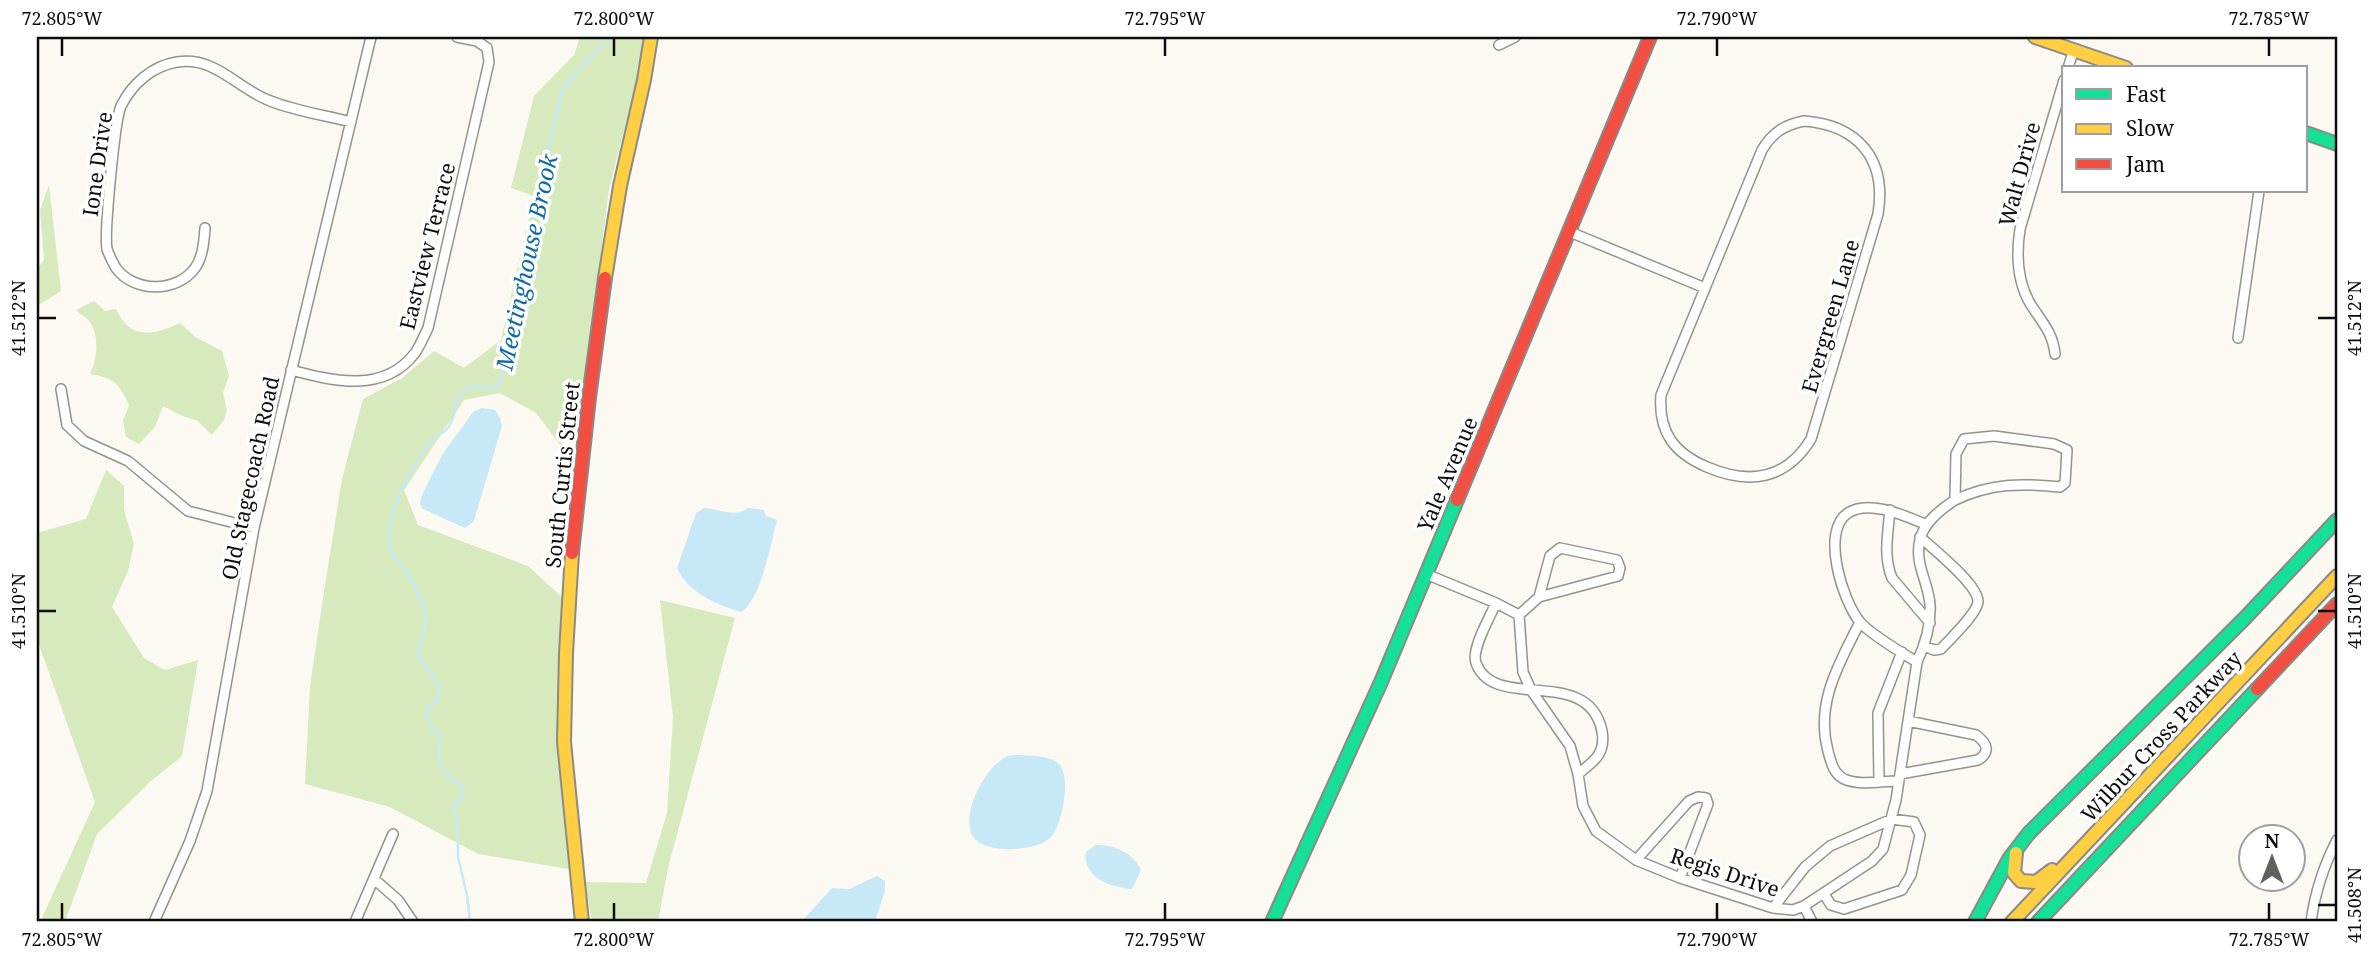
<svg xmlns="http://www.w3.org/2000/svg" width="2374" height="959" font-family="'Noto Serif',serif">
<rect width="100%" height="100%" fill="#fbf9f2"/>
<path fill="#d6eabe" d="M580 37H643L640 70 609 189 579 429 561 446 536 413 500 393 464 400 404 490 418 525 528 566 564 599 558 716 569 869 478 854 390 807 305 784 310 686 323 598 342 479 363 399 402 378 434 351 464 368 501 340 534 196 511 188 534 96 574 55Z
M49 185 61 291 37 306V269L44 260 40 210Z
M94 301 105 311 116 309C131 341 154 335 180 323L195 337 222 351 229 376 223 393 227 410 224 420 212 435 198 421 180 415 163 406 155 427 139 444 126 437 123 421 129 405C119 383 114 378 90 374 97 359 100 338 90 322 87 318 80 314 76 310Z
M106 470 124 486V510L134 544 128 571 112 607 144 658 165 670 198 660 182 756 150 782 97 834 65 922H40L95 802 37 639V533L86 519Z
M660 600 735 618 668 868 658 922H592L585 882 646 883 667 813 673 717Z"/>
<path fill="#c6e8f7" d="M482 408 495 410 500 418 502 426 474 521 465 528 423 509 420 503 422 495 442 455 473 412Z
M704 508C718 509 736 518 748 508L764 510 766 516 777 520C771 543 761 600 741 612 717 605 687 592 677 568L696 513Z
M1019 755C1031 756 1052 755 1060 765 1071 779 1062 826 1051 837 1037 852 982 855 972 835 961 812 986 765 1008 756 1011 755 1015 755 1019 755Z
M1096 845C1114 845 1134 853 1141 870L1132 889C1110 887 1083 878 1086 852Z
M877 876 885 881V890L875 922H801L832 888 849 889Z"/>
<g fill="none" stroke-linecap="round" stroke-linejoin="round">
<path stroke="#c6e8f7" stroke-width="2.5" d="M470 922 467 895 458 857V832L454 810 455 804 461 798 463 787C440 772 436 762 440 735 423 722 422 713 438 698 443 676 425 673 418 654 419 643 426 631 426 618 425 608 411 578 405 569 401 563 394 559 391 553 380 523 414 456 436 436 439 434 442 433 445 431 460 418 450 394 470 387 479 384 487 389 497 387L510 357 537 196 562 91 578 70 603 44 615 37"/>
<defs>
<path id="street" d="M1499 45 1515 37
M2068 68 2074 49
M1804 121C1858 125 1887 159 1878 214L1811 439C1786 480 1749 485 1707 467 1674 453 1658 432 1661 395L1762 150C1772 133 1784 125 1804 121Z
M205 228C204 241 203 257 195 268 177 293 134 293 116 268 113 263 109 255 107 249 104 233 115 119 121 106 132 84 152 66 177 62 215 56 237 88 268 100 294 111 324 115 351 122
M1570 232 1705 288
M2238 338 2259 191
M2055 354C2053 333 2042 322 2031 305 2017 282 2016 255 2020 229L2064 80
M291 370C333 381 384 394 415 353 420 346 424 336 428 328L489 62 487 48 477 41 457 37
M61 389 67 425 84 441 128 461 188 511 254 528
M1994 436 2054 444 2067 450 2065 483 2060 487C2021 483 1991 483 1955 500L1956 454 1964 439Z
M1890 510C1888 534 1883 556 1892 578L1930 623
M1920 537C1932 548 1979 585 1978 602 1976 615 1950 639 1941 649L1934 650 1924 646
M1426 574 1496 603 1519 615 1523 672 1531 690 1570 746 1578 774 1583 806 1596 831 1636 860 1680 878 1773 908 1793 910 1804 906 1872 861 1883 849 1896 800 1917 662C1926 643 1931 624 1930 604 1929 593 1925 582 1922 572 1911 537 1927 518 1955 500
M1496 603C1490 617 1471 649 1476 663 1494 713 1588 664 1602 731 1606 754 1594 761 1578 774
M1519 615 1539 597 1618 576 1620 568 1617 560 1560 548 1550 556 1539 597
M1860 622C1839 664 1815 703 1828 751 1831 762 1833 773 1844 779 1860 786 1881 781 1898 781
M1917 662C1902 653 1870 634 1860 622 1843 602 1820 531 1848 513 1869 499 1905 516 1925 524
M1900 774 1978 760C1991 752 1987 743 1976 735L1908 721
M1879 781 1878 713 1902 652
M1636 860 1689 801 1698 797 1706 798 1708 804 1680 878
M374 879 398 900 413 922
M1804 906 1812 922
M1773 908 1805 867 1830 846 1892 819 1914 822 1920 835 1911 875 1902 890 1844 909 1831 905 1824 894
M154 922 190 841 207 791 254 528 371 37
M355 922 393 834
M2311 922C2315 892 2323 867 2337 840"/>
<path id="fast" d="M2306 133 2337 144
M1272 922 1381 682 1457 500
M1975 922 2009 859 2029 833 2245 618 2337 520
M2038 922 2257 689"/>
<path id="slow" d="M2035 37 2126 68
M605 278 620 186 644 80 651 37
M572 553 566 653 564 742 582 922
M2016 853 2014 873 2021 881 2036 882 2052 870
M2012 922 2337 576"/>
<path id="jam" d="M1457 500 1650 37
M572 553 589 398 605 278
M2257 689 2337 604"/>
</defs>
<use href="#street" stroke="#949390" stroke-width="12"/>
<use href="#fast" stroke="#8b8a87" stroke-width="16"/>
<use href="#slow" stroke="#8b8a87" stroke-width="16"/>
<use href="#jam" stroke="#8b8a87" stroke-width="16"/>
<use href="#street" stroke="#fefefd" stroke-width="9"/>
<use href="#fast" stroke="#16e098" stroke-width="12"/>
<use href="#slow" stroke="#ffcf43" stroke-width="12"/>
<use href="#jam" stroke="#f24e42" stroke-width="12"/>
</g>
<path fill="none" stroke="#0d0d0d" stroke-width="2.5" d="M62 38V56M614 38V56M1165 38V56M1717 38V56M2269 38V56M38 318H56M2318 318H2336M38 611H56M2318 611H2336M62 903V920M614 903V920M1165 903V920M1717 903V920M2269 903V920M2318 905H2336"/>
<g text-anchor="middle" dominant-baseline="central" stroke-width="7" stroke-linejoin="round" paint-order="stroke">
<g font-size="21" fill="#0d0d0d" stroke="#fff">
<text transform="translate(97 164) rotate(-82)">Ione Drive</text>
<text transform="translate(2019 174) rotate(-75)">Walt Drive</text>
<text transform="translate(427 246) rotate(-76)">Eastview Terrace</text>
<text transform="translate(1830 316) rotate(-74)">Evergreen Lane</text>
<text transform="translate(1447 474) rotate(-67)">Yale Avenue</text>
<text transform="translate(562 475) rotate(-84)">South Curtis Street</text>
<text transform="translate(250 478) rotate(-78)">Old Stagecoach Road</text>
<text transform="translate(2161 736) rotate(-47)">Wilbur Cross Parkway</text>
<text transform="translate(1725 872) rotate(18)">Regis Drive</text>
</g>
<g font-size="23" font-style="italic" fill="#106aa6" stroke="#fff">
<text transform="translate(526 262) rotate(-78)">Meetinghouse Brook</text>
</g>
</g>
<rect width="2374" height="959" fill="none" stroke="#ffffff" stroke-width="77"/>
<rect x="2062" y="66" width="245" height="126" fill="#ffffff" stroke="#9e9e9e" stroke-width="2"/>
<rect x="2076" y="89" width="35" height="10" fill="#16e098" stroke="#9e9e9e" stroke-width="2"/>
<text x="2126" y="102" font-size="21" fill="#0d0d0d">Fast</text>
<rect x="2076" y="124" width="35" height="10" fill="#ffcf43" stroke="#9e9e9e" stroke-width="2"/>
<text x="2126" y="136" font-size="21" fill="#0d0d0d">Slow</text>
<rect x="2076" y="159" width="35" height="10" fill="#f24e42" stroke="#9e9e9e" stroke-width="2"/>
<text x="2126" y="172" font-size="21" fill="#0d0d0d">Jam</text>
<g transform="translate(2272 858)"><circle r="33" fill="#ffffff" stroke="#9e9e9e" stroke-width="2"/>
<path d="M0-5L12 26L0 18L-12 26Z" fill="#60605d"/>
<text y="-10" font-size="19" font-weight="bold" text-anchor="middle" fill="#0d0d0d">N</text>
</g>
<rect x="38" y="38" width="2298" height="882" fill="none" stroke="#0d0d0d" stroke-width="2.5"/>
<g font-size="18" text-anchor="middle" fill="#0d0d0d">
<text x="62" y="25">72.805°W</text>
<text x="614" y="25">72.800°W</text>
<text x="1165" y="25">72.795°W</text>
<text x="1717" y="25">72.790°W</text>
<text x="2269" y="25">72.785°W</text>
<text transform="translate(19 318) rotate(-90)" y="6">41.512°N</text>
<text transform="translate(2355 318) rotate(-90)" y="6">41.512°N</text>
<text transform="translate(19 611) rotate(-90)" y="6">41.510°N</text>
<text transform="translate(2355 611) rotate(-90)" y="6">41.510°N</text>
<text transform="translate(2355 905) rotate(-90)" y="6">41.508°N</text>
<text x="62" y="946">72.805°W</text>
<text x="614" y="946">72.800°W</text>
<text x="1165" y="946">72.795°W</text>
<text x="1717" y="946">72.790°W</text>
<text x="2269" y="946">72.785°W</text>
</g>
</svg>
